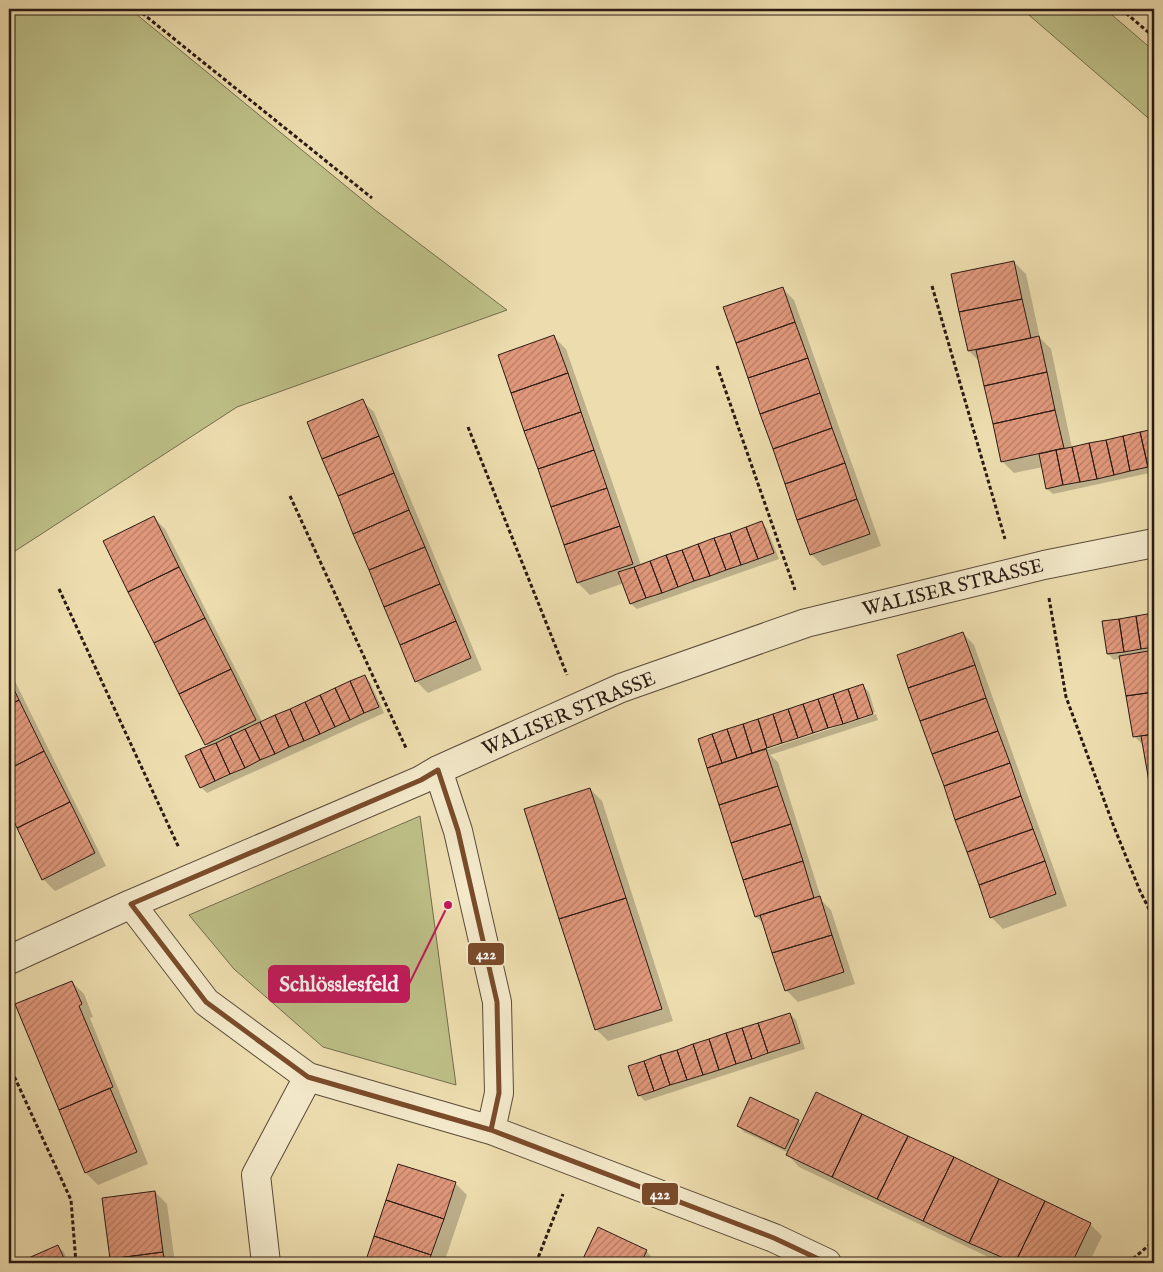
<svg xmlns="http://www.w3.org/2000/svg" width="1163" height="1272" font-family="'IM FELL English',serif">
<defs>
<pattern id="building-hatch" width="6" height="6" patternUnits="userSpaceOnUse" patternTransform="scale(1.25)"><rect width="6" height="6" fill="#e0987b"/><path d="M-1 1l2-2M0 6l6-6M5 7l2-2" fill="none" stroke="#b67b64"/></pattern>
</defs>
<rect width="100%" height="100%" fill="#edddae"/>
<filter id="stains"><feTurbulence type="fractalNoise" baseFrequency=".004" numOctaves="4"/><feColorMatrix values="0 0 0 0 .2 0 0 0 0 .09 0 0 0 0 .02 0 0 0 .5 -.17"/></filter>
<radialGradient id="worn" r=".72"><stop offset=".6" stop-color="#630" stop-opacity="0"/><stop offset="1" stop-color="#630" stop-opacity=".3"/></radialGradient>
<path fill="#bdbf87" stroke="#746c4d" d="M9 9H130L375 210 507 310 237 407 9 555Z
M1022 9H1105L1154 51V123Z
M420 816 456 1085 323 1047 234 969 189 915Z"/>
<path fill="#0003" d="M1014 262 1026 274 1040 338 1051 349 1072 448 1154 430V472L1053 494 1047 489 1043 467 1014 473 1002 461 980 362 969 351Z
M783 289 794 300 881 546 823 566 811 554Z
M554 337 566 349 641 565 762 523 767 529 779 559 637 609 631 604 624 583 590 595 578 583 500 356Z
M362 401 374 412 482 670 428 693 416 681Z
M153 517 165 529 262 722 364 676 370 682 384 713 207 793 201 787 208 747 105 542Z
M1154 614V808L1144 746 1134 736 1121 658 1114 660 1108 654 1103 622Z
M963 633 974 645 1067 906 1003 929 991 917Z
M9 669 106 866 55 891 43 879 9 809Z
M863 686 869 692 875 712 710 766V768L876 714 878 720 770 755 778 762 822 901 831 910 855 984 798 1002 786 990 765 925 756 917 699 739Z
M590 789 602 801 673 1021 608 1041 596 1029Z
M72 982 84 994 93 1017 90 1018 148 1164 98 1185 86 1173 17 1005Z
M790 1014 796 1020 805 1049 645 1101 639 1095Z
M798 1121 802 1125 1090 1224 1102 1236 1089 1263H1001L799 1167 788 1155 789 1153 744 1132 738 1126Z
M399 1165 455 1183 467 1195 444 1263H366Z
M155 1192 167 1204 175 1263H112L103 1199Z
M599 1229 646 1251 658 1263H582Z
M58 1247 64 1252 68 1263H20Z"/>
<path fill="url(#building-hatch)" stroke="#2a1a13" d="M1014 261 1022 299 959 312 951 274Z
M783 287 795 322 736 343 723 307Z
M1022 299 1031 338 968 351 959 312Z
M795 322 808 358 748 378 736 343Z
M554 335 568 373 511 393 498 355Z
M1039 336 1047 372 984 386 976 350Z
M808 358 820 393 760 414 748 378Z
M1047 372 1055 410 993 424 984 386Z
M568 373 581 412 524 431 511 393Z
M820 393 832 428 773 449 760 414Z
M363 399 379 436 322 459 307 422Z
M1055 410 1064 448 1001 462 993 424Z
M581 412 594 450 538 469 524 431Z
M832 428 845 463 785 484 773 449Z
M1154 429V466L1148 467 1140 432Z
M1140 432 1148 467 1130 471 1123 436Z
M379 436 394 473 338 496 322 459Z
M1123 436 1130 471 1114 475 1106 440Z
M1106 440 1114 475 1097 479 1089 443Z
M1089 443 1097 479 1080 482 1072 447Z
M1072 447 1080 482 1063 485 1056 450Z
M594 450 607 488 551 507 538 469Z
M1056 450 1063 485 1046 489 1039 454Z
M845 463 857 499 797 520 785 484Z
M394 473 409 510 353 534 338 496Z
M607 488 620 526 564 545 551 507Z
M857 499 870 534 810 555 797 520Z
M409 510 425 547 369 570 353 534Z
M154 516 179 567 128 592 103 541Z
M762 521 774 553 758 559 746 527Z
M620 526 633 564 577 583 564 545Z
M746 527 758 559 741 565 730 533Z
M730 533 741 565 726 570 714 538Z
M714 538 726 570 710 576 698 544Z
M698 544 710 576 694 581 682 550Z
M425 547 440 584 384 607 369 570Z
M682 550 694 581 678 587 666 555Z
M666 555 678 587 662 593 650 561Z
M650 561 662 593 646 598 634 567Z
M179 567 205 618 154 643 128 592Z
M634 567 646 598 630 604 618 572Z
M440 584 456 621 400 645 384 607Z
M1153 613 1154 647 1141 649 1136 616Z
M1136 616 1141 649 1124 652 1119 619Z
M205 618 231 669 179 694 154 643Z
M1119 619 1124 652 1107 654 1102 621Z
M456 621 471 658 415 682 400 645Z
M963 632 975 665 908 688 897 655Z
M1154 650V692L1126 696 1119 656Z
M975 665 986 698 920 721 908 688Z
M231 669 256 720 205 745 179 694Z
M365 675 379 707 364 713 350 681Z
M9 679 19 700 9 705Z
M350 681 364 713 350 720 335 688Z
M863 684 873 714 858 719 848 689Z
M335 688 350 720 335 727 320 695Z
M848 689 858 719 843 724 833 694Z
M1154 692V734L1133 737 1126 696Z
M833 694 843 724 828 728 818 699Z
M320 695 335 727 320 734 305 702Z
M986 698 998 731 932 754 920 721Z
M818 699 828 728 813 733 803 704Z
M19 700 44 751 9 769V705Z
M305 702 320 734 304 741 290 709Z
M803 704 813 733 798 738 788 709Z
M290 709 304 741 289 747 275 715Z
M788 709 798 738 782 743 773 714Z
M773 714 782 743 767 748 758 719Z
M275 715 289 747 275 754 260 722Z
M758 719 767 748 752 753 743 724Z
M260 722 275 754 260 760 245 729Z
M743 724 752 753 737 758 727 729Z
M245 729 260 760 245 768 230 736Z
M727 729 737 758 722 763 712 734Z
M998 731 1010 763 944 786 932 754Z
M712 734 722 763 707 768 698 739Z
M1154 734V775L1148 776 1141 736Z
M230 736 245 768 230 774 216 743Z
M216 743 230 774 215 781 200 749Z
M200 749 215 781 200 788 185 756Z
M766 749 778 786 719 805 707 768Z
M44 751 70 802 17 828 9 811V769Z
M1010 763 1021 796 955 820 944 786Z
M1154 775V816L1148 776Z
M778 786 791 824 731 843 719 805Z
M590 788 626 898 559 919 524 809Z
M1021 796 1033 829 967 852 955 820Z
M70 802 95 853 42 880 17 828Z
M791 824 803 861 743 880 731 843Z
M1033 829 1045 861 979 885 967 852Z
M803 861 814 898 755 917 743 880Z
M1045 861 1056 894 990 918 979 885Z
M820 896 832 935 772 953 760 915Z
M626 898 662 1009 595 1030 559 919Z
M832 935 844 972 785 991 772 953Z
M72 981 82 1004 79 1006 113 1087 59 1110 15 1004Z
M790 1013 800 1043 768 1053 758 1023Z
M758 1023 768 1053 752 1059 742 1028Z
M742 1028 752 1059 736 1064 726 1033Z
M726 1033 736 1064 719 1070 709 1039Z
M709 1039 719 1070 703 1075 693 1044Z
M693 1044 703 1075 687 1080 677 1050Z
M677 1050 687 1080 670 1085 660 1055Z
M660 1055 670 1085 654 1091 644 1061Z
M644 1061 654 1091 638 1096 628 1066Z
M110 1088 137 1152 85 1173 59 1110Z
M816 1092 862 1114 832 1177 786 1155Z
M750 1097 799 1120 785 1149 737 1126Z
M862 1114 908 1136 877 1199 832 1177Z
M908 1136 954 1157 923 1221 877 1199Z
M954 1157 999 1179 969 1243 923 1221Z
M398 1164 456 1182 444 1219 386 1200Z
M999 1179 1045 1201 1015 1263 969 1243Z
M155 1191 163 1252 110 1259 102 1198Z
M386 1200 444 1219 431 1255 374 1236Z
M1045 1201 1091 1223 1072 1263H1015Z
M598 1227 647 1250 641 1263H581Z
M374 1236 431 1255 429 1263H365Z
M58 1245 66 1263H17Z
M163 1252 165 1263H110V1259Z"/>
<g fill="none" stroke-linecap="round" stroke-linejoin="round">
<defs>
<path id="street" d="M438 770 458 831 497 1002 499 1093 491 1130
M131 904 206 1002 308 1077 491 1130 774 1238 827 1263
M9 960 131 904 421 780 438 770 621 688 806 623 1044 565 1154 543
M266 1263 256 1175 308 1077"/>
</defs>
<use href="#street" stroke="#5b4b3a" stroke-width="30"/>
<path stroke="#2a1a13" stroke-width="3" stroke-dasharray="4 2.5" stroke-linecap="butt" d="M137 9 372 198
M1121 9 1154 37
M932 286 1005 539
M717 366 795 590
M468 427 567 675
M290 496 406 748
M59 589 179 848
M1049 598 1066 697 1114 827 1140 891 1154 919
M9 1065 71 1200 76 1263
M536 1263 563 1194
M1128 1263 1154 1241"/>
<use href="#street" stroke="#f3e9ca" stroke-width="28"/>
<defs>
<path id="bus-1" d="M438 770 458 831 497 1002 499 1093 491 1130 308 1077 206 1002 131 904 421 780Z
M491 1130 774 1238 827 1263"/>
</defs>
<use href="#bus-1" stroke="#f3e9ca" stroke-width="9"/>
<use href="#bus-1" stroke="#7a4b2a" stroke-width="5"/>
</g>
<g text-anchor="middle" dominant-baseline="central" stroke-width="4" stroke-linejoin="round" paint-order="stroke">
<g font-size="20" fill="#2a1a13" stroke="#f3e9ca">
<text transform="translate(953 588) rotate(-14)">WALISER STRASSE</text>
<text transform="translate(569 714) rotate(-23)">WALISER STRASSE</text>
</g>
</g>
<path fill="none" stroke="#c2185b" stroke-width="2" d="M448 905L409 984"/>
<circle fill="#c2185b" stroke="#f3e9ca" stroke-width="2" cx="448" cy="905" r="5"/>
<rect fill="#c2185b" stroke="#c2185b" stroke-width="2" x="269" y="966" width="140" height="36" rx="5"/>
<g font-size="21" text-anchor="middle" font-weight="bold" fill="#fff">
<text x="339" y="991">Schlösslesfeld</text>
</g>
<g stroke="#f3e9ca" stroke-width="2">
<rect x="467" y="942" width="38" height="24" rx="5" fill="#7a4b2a"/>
<rect x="641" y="1182" width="38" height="24" rx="5" fill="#7a4b2a"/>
</g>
<g font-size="14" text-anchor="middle" font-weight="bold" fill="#fff">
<text x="486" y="959">422</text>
<text x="660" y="1199">422</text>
</g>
<rect width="1163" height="1272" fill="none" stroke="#edddae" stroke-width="30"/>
<rect x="10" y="10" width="1143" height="1252" fill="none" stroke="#2a1a13" stroke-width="2.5"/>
<rect x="15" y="15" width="1133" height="1242" fill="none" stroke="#2a1a13"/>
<rect width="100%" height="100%" filter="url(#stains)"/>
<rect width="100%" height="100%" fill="url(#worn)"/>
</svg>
